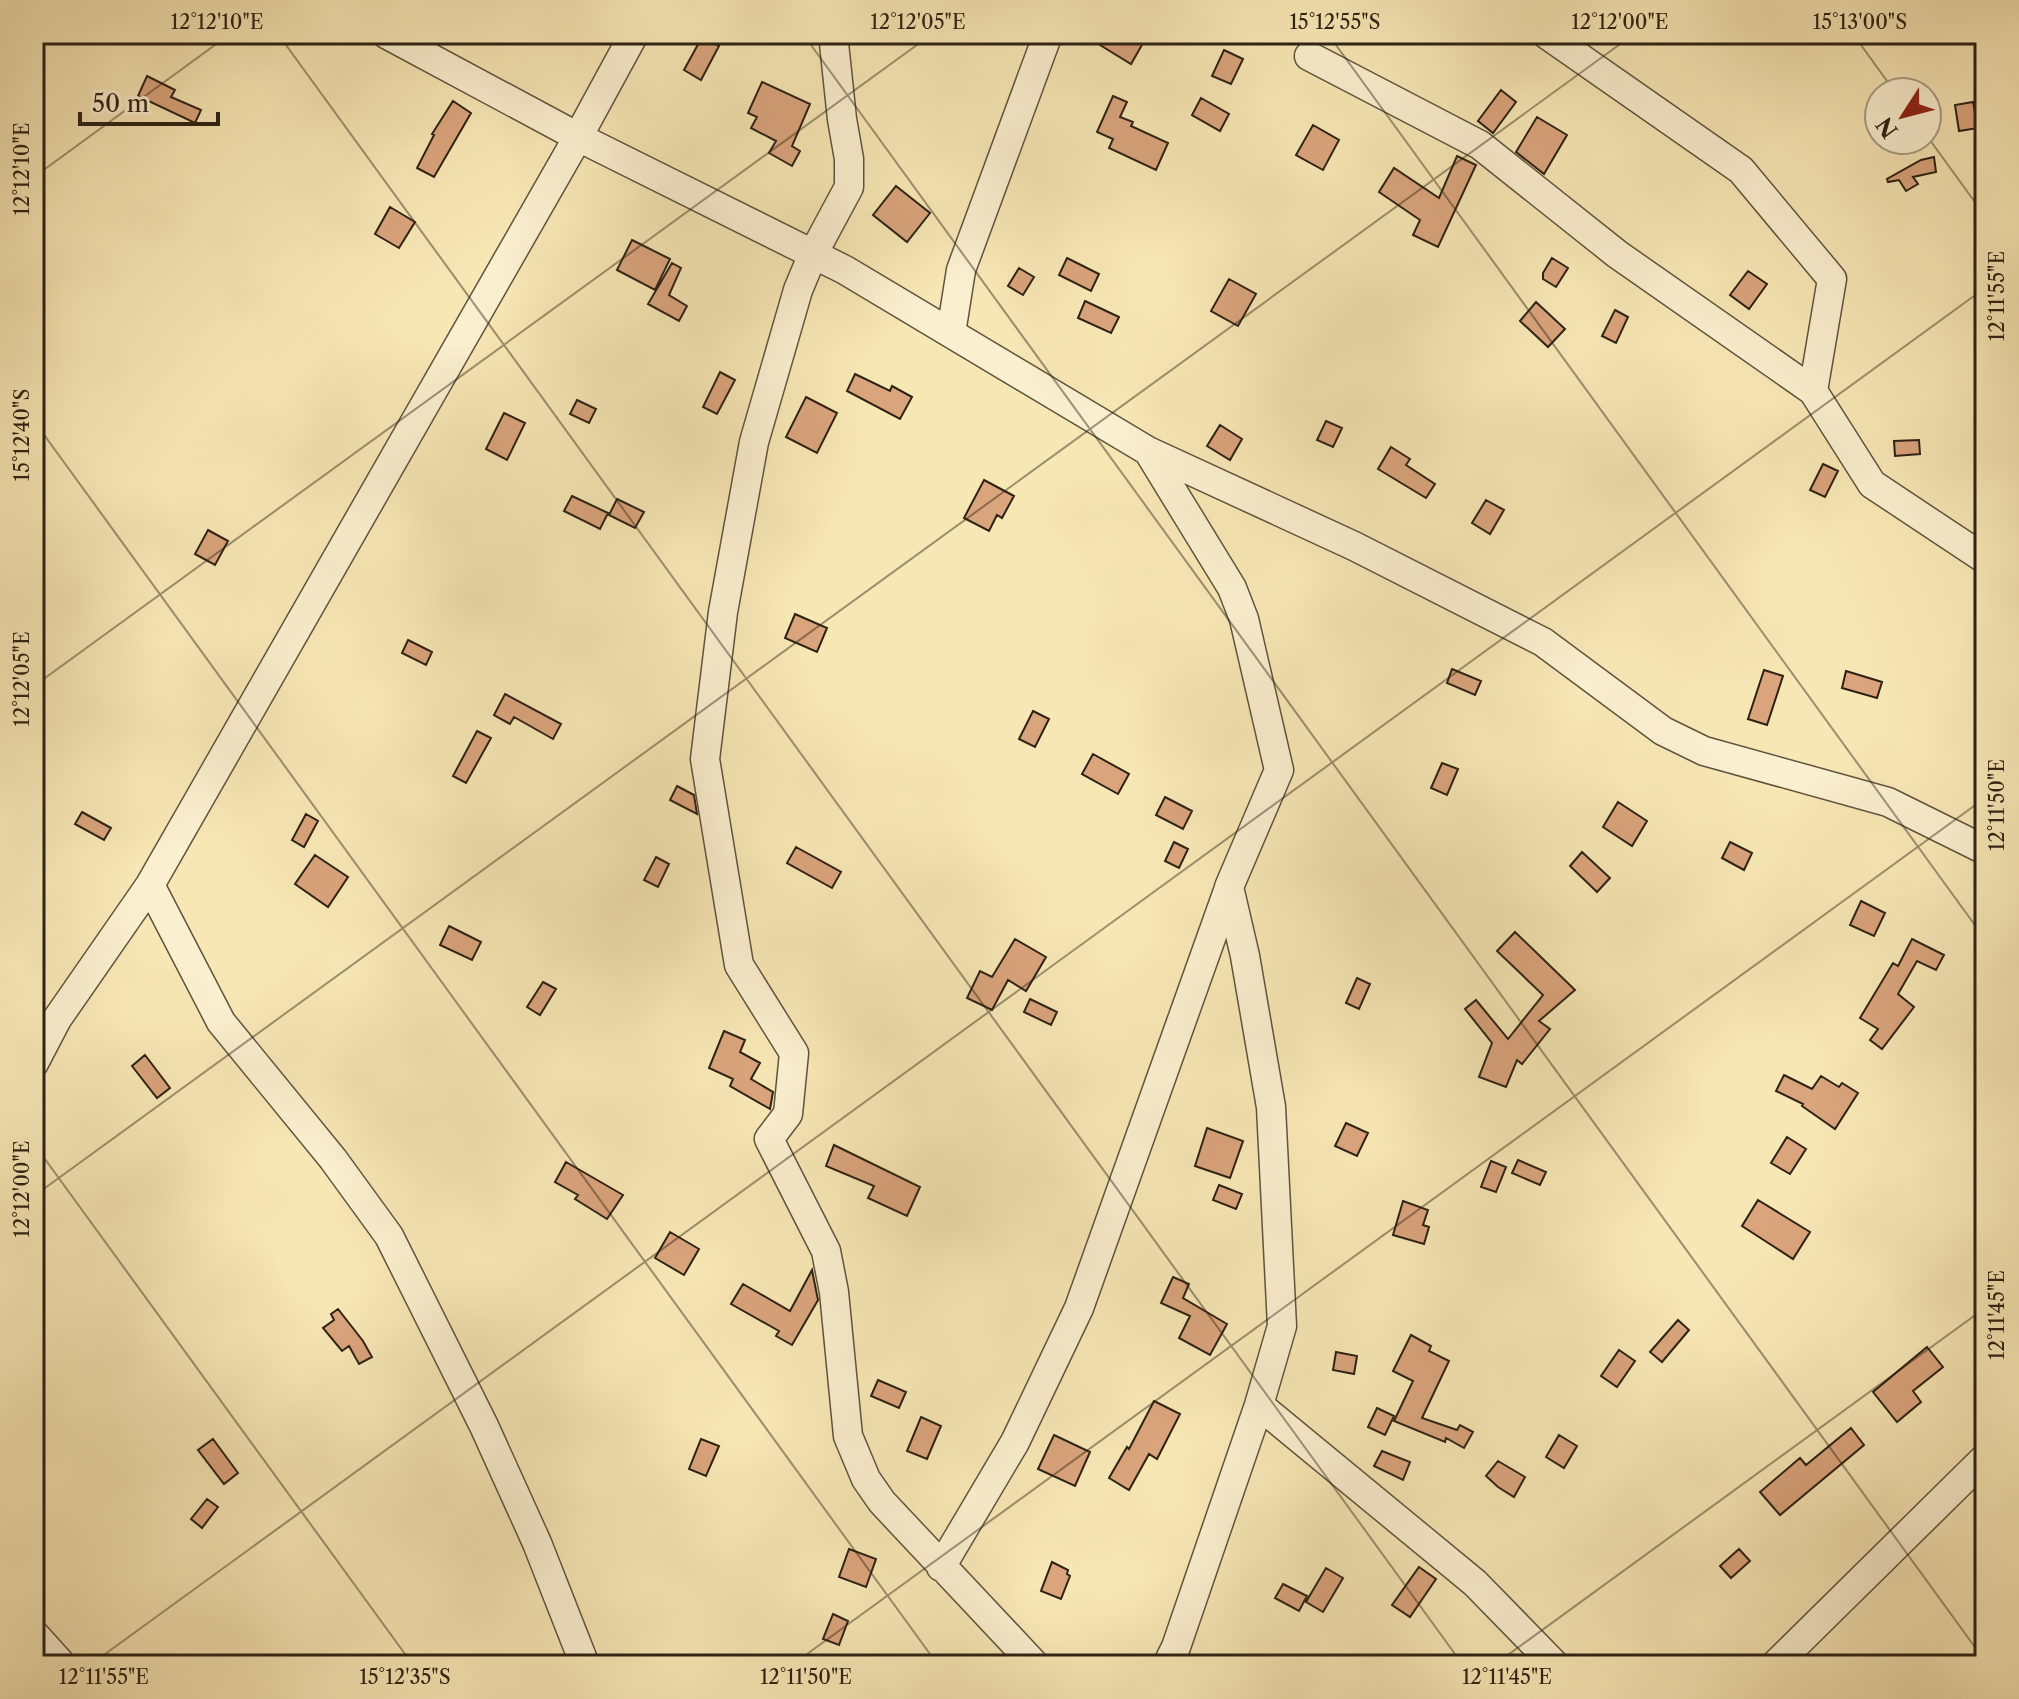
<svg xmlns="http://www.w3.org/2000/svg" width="2019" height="1699" font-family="'Libre Caslon Text',serif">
<rect width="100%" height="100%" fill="#f7e7b5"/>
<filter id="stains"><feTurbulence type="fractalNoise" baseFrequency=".0025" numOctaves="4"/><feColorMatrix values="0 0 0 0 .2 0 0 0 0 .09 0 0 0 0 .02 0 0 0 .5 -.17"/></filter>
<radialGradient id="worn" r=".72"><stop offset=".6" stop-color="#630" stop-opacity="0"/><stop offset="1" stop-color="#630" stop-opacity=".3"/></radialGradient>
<path fill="#daa47c" stroke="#2d2215" stroke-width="2" d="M1107 34H1128L1143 43 1131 64 1100 45Z
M702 37 719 46 701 80 684 70Z
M1224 50 1243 59 1231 84 1212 76Z
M147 76 175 90 171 97 201 110 195 123 138 96Z
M762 82 810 104 792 146 800 151 792 166 769 153 776 141 751 128 757 117 748 113Z
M1501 90 1516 102 1493 133 1478 121Z
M1113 96 1127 102 1120 117 1133 122 1131 126 1168 143 1156 170 1109 148 1113 139 1097 132Z
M1201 98 1229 114 1220 131 1192 115Z
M453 101 471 113 434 177 417 168 434 135 432 134Z
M1973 102 1978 128 1959 131 1955 105Z
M1537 117 1567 135 1544 174 1516 152Z
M1313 125 1339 140 1323 170 1296 155Z
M1457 156 1476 165 1438 247 1413 235 1420 220 1379 192 1394 168 1439 198Z
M1934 157 1936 172 1913 177 1918 184 1906 191 1899 180 1888 182 1887 179 1921 160Z
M896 186 930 213 907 242 873 215Z
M390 207 415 222 399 248 375 234Z
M632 240 670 259 655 290 617 270Z
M1067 258 1099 274 1091 291 1059 275Z
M1552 258 1568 268 1556 287 1543 279V273Z
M672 263 681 268 669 295 687 306 679 321 648 304Z
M1019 268 1034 277 1023 295 1008 286Z
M1748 271 1767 284 1749 309 1730 295Z
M1229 279 1256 294 1238 326 1211 311Z
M1085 301 1119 317 1111 333 1078 318Z
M1536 302 1565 329 1548 347 1520 321Z
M1615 310 1628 317 1616 343 1602 336Z
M720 372 735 380 717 414 703 407Z
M855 374 890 391 892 386 912 397 900 419 847 391Z
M806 397 837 413 817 453 786 437Z
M577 400 596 409 589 423 570 414Z
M504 413 525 423 507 460 486 449Z
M1326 421 1342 428 1333 447 1317 440Z
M1220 425 1242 439 1230 460 1207 446Z
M1919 440 1920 454 1895 456 1894 441Z
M1391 447 1410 459 1406 465 1435 484 1426 498 1378 469Z
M1823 464 1838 471 1825 497 1810 490Z
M984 480 1014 496 1002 518 997 515 989 531 964 518Z
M572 496 608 513 600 529 564 511Z
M617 499 644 512 635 528 609 515Z
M1486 500 1504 510 1490 534 1472 523Z
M208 530 228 541 215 565 195 554Z
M795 614 827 628 817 652 785 638Z
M408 640 432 652 426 665 402 653Z
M1452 669 1481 681 1475 695 1447 683Z
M1764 670 1783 676 1767 725 1748 719Z
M1846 671 1882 682 1877 698 1842 688Z
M505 694 561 724 553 739 514 717 510 724 494 715Z
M1033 711 1049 719 1035 747 1019 739Z
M477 731 491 738 466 783 453 776Z
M1093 754 1129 774 1118 794 1082 774Z
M1442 763 1458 769 1447 795 1431 788Z
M677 786 694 795 697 814 670 800Z
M1165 797 1192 811 1183 829 1156 815Z
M1618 802 1647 821 1632 846 1603 827Z
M82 812 111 828 104 840 75 824Z
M306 814 318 821 304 847 292 840Z
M1174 842 1188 849 1179 868 1165 861Z
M1730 842 1752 853 1744 870 1722 858Z
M796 847 841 872 832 888 787 863Z
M1582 852 1610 878 1597 892 1570 866Z
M315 855 348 877 328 907 295 884Z
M656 857 669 864 658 887 644 880Z
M1861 901 1885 913 1874 936 1850 925Z
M449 926 481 942 472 960 440 945Z
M1515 932 1575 990 1539 1021 1550 1029 1522 1064 1517 1060 1506 1087 1479 1077 1492 1043 1465 1009 1476 1000 1508 1039 1543 995 1497 951Z
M1015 939 1046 957 1026 991 1008 980 992 1010 967 998 980 971 992 977Z
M1912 939 1944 955 1936 970 1917 961 1898 994 1914 1007 1882 1049 1870 1040 1878 1029 1860 1018 1893 963 1898 966Z
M1357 978 1370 984 1359 1009 1346 1003Z
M543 982 556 989 540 1015 527 1007Z
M1030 999 1057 1012 1051 1025 1024 1012Z
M724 1031 745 1040 740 1052 760 1063 751 1079 773 1092 770 1109 730 1086 733 1079 709 1068Z
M145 1055 170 1088 157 1098 132 1066Z
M1784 1075 1812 1089 1821 1076 1839 1087 1842 1083 1858 1093 1835 1129 1802 1106 1803 1104 1776 1091Z
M1346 1123 1368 1133 1357 1156 1335 1146Z
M1207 1128 1243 1141 1230 1178 1195 1166Z
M1787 1137 1806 1149 1790 1174 1771 1163Z
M834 1145 920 1187 907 1216 868 1198 874 1186 826 1166Z
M1518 1160 1546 1172 1540 1185 1512 1173Z
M1491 1161 1506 1167 1496 1192 1481 1187Z
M566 1162 623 1195 607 1219 575 1199 578 1195 555 1182Z
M1219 1185 1242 1194 1236 1209 1213 1200Z
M1758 1200 1810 1232 1793 1259 1742 1226Z
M1403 1201 1428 1210 1423 1225 1429 1227 1424 1244 1393 1235Z
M670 1232 699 1249 684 1275 655 1258Z
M812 1270 818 1300 792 1345 776 1336 779 1331 731 1304 743 1284 790 1311Z
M1173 1277 1189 1284 1183 1298 1227 1324 1210 1355 1179 1338 1190 1316 1161 1303Z
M338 1309 363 1341 372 1357 359 1364 349 1346 342 1351 323 1328 334 1320 331 1314Z
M1678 1320 1689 1330 1662 1362 1650 1352Z
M1411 1335 1431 1346 1429 1351 1449 1361 1422 1418 1457 1430 1460 1425 1473 1432 1464 1448 1446 1438 1445 1442 1394 1421 1413 1381 1393 1371Z
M1927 1347 1943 1367 1913 1391 1921 1402 1897 1422 1873 1392Z
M1619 1350 1635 1361 1617 1387 1601 1376Z
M1336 1352 1357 1356 1354 1374 1333 1370Z
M878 1380 906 1392 899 1408 871 1396Z
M1154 1401 1180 1414 1157 1459 1149 1454 1129 1490 1109 1478 1127 1447 1129 1449Z
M1377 1408 1394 1416 1385 1435 1368 1427Z
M921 1417 941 1426 927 1459 907 1451Z
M1851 1428 1864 1445 1780 1515 1760 1492 1800 1458 1806 1465Z
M1054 1435 1090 1452 1075 1486 1038 1469Z
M1559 1435 1577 1446 1564 1468 1546 1457Z
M213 1439 238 1473 224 1484 198 1450Z
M701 1439 719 1446 706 1476 689 1469Z
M1382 1451 1410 1462 1403 1480 1374 1466Z
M1498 1461 1525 1477 1514 1497 1498 1487 1486 1476Z
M207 1499 218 1507 202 1528 191 1519Z
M849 1549 876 1559 866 1587 839 1577Z
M1739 1549 1750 1561 1731 1578 1720 1566Z
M1052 1562 1068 1570 1067 1574 1070 1576 1061 1599 1041 1591Z
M1419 1567 1436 1579 1410 1617 1392 1605Z
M1326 1568 1343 1578 1323 1612 1306 1602Z
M1283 1584 1307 1596 1299 1611 1275 1598Z
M833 1614 848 1621 839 1645 823 1639Z"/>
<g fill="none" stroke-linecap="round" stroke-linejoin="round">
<defs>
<path id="minor" d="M386 34 578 137 845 270 1148 451 1354 546 1543 642 1663 731 1704 751 1888 802 1985 850
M833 34 842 119 849 159V187L813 254 798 290 754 442 723 612 705 759 739 965 794 1053 788 1114 769 1139 826 1251 834 1292 848 1436 866 1479 882 1502 1035 1665
M1546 34 1741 170 1832 279 1813 391
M1309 56 1480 145 1617 254 1813 391 1872 484 1985 559
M951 333 961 270 1048 34
M1148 451 1232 588 1244 619 1279 770 1229 887 1245 956 1271 1107 1282 1326 1259 1405 1176 1647 1167 1665
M150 885 221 1022 333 1159 389 1236 484 1426 537 1543 585 1665
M34 1063 57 1019 150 885 578 137 634 34
M1259 1405 1475 1583 1555 1665
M941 1567 1015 1442 1079 1308 1229 888
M34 1634 62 1665
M1775 1665 1985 1458"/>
</defs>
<use href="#minor" stroke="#60533d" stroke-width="31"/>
<use href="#minor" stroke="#faefcf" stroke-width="28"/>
</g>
<path fill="none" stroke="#2d2215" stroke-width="2" stroke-opacity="0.45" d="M278 34 1463 1665M803 34 1985 1661M1328 34 1985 939M1853 34 1895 92M1927 136 1985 216M34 177 230 34M34 421 938 1665M34 686 932 34M34 1144 413 1665M34 1196 1634 34M90 1665 1985 288M792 1665 1985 798M1494 1665 1985 1308"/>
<rect width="2019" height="1699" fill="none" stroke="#f7e7b5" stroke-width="88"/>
<g transform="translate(1903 116) rotate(234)"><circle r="38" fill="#faefcf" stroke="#a89d85" stroke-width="2"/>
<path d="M0-6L14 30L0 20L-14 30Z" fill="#8f2418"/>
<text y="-12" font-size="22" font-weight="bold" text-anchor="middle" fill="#2d2215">N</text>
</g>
<path d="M80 112v12h138v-12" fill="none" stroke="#2d2215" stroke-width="4"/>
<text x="92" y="112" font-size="24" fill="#2d2215" stroke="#faefcf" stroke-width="6" paint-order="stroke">50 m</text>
<rect x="44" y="44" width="1931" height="1611" fill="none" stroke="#2d2215" stroke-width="3"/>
<g font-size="20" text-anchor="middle" fill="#2d2215">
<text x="217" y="29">12°12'10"E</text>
<text x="918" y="29">12°12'05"E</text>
<text x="1335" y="29">15°12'55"S</text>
<text x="1620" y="29">12°12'00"E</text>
<text x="1860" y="29">15°13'00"S</text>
<text transform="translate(22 169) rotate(-90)" y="7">12°12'10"E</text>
<text transform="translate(1997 296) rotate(-90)" y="7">12°11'55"E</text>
<text transform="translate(22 435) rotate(-90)" y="7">15°12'40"S</text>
<text transform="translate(22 679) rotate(-90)" y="7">12°12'05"E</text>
<text transform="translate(1997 805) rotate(-90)" y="7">12°11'50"E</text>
<text transform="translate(22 1189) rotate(-90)" y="7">12°12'00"E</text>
<text transform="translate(1997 1315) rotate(-90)" y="7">12°11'45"E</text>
<text x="104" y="1684">12°11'55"E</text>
<text x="405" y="1684">15°12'35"S</text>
<text x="806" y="1684">12°11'50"E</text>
<text x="1507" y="1684">12°11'45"E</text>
</g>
<rect width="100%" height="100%" filter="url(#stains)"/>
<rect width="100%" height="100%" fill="url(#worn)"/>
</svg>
